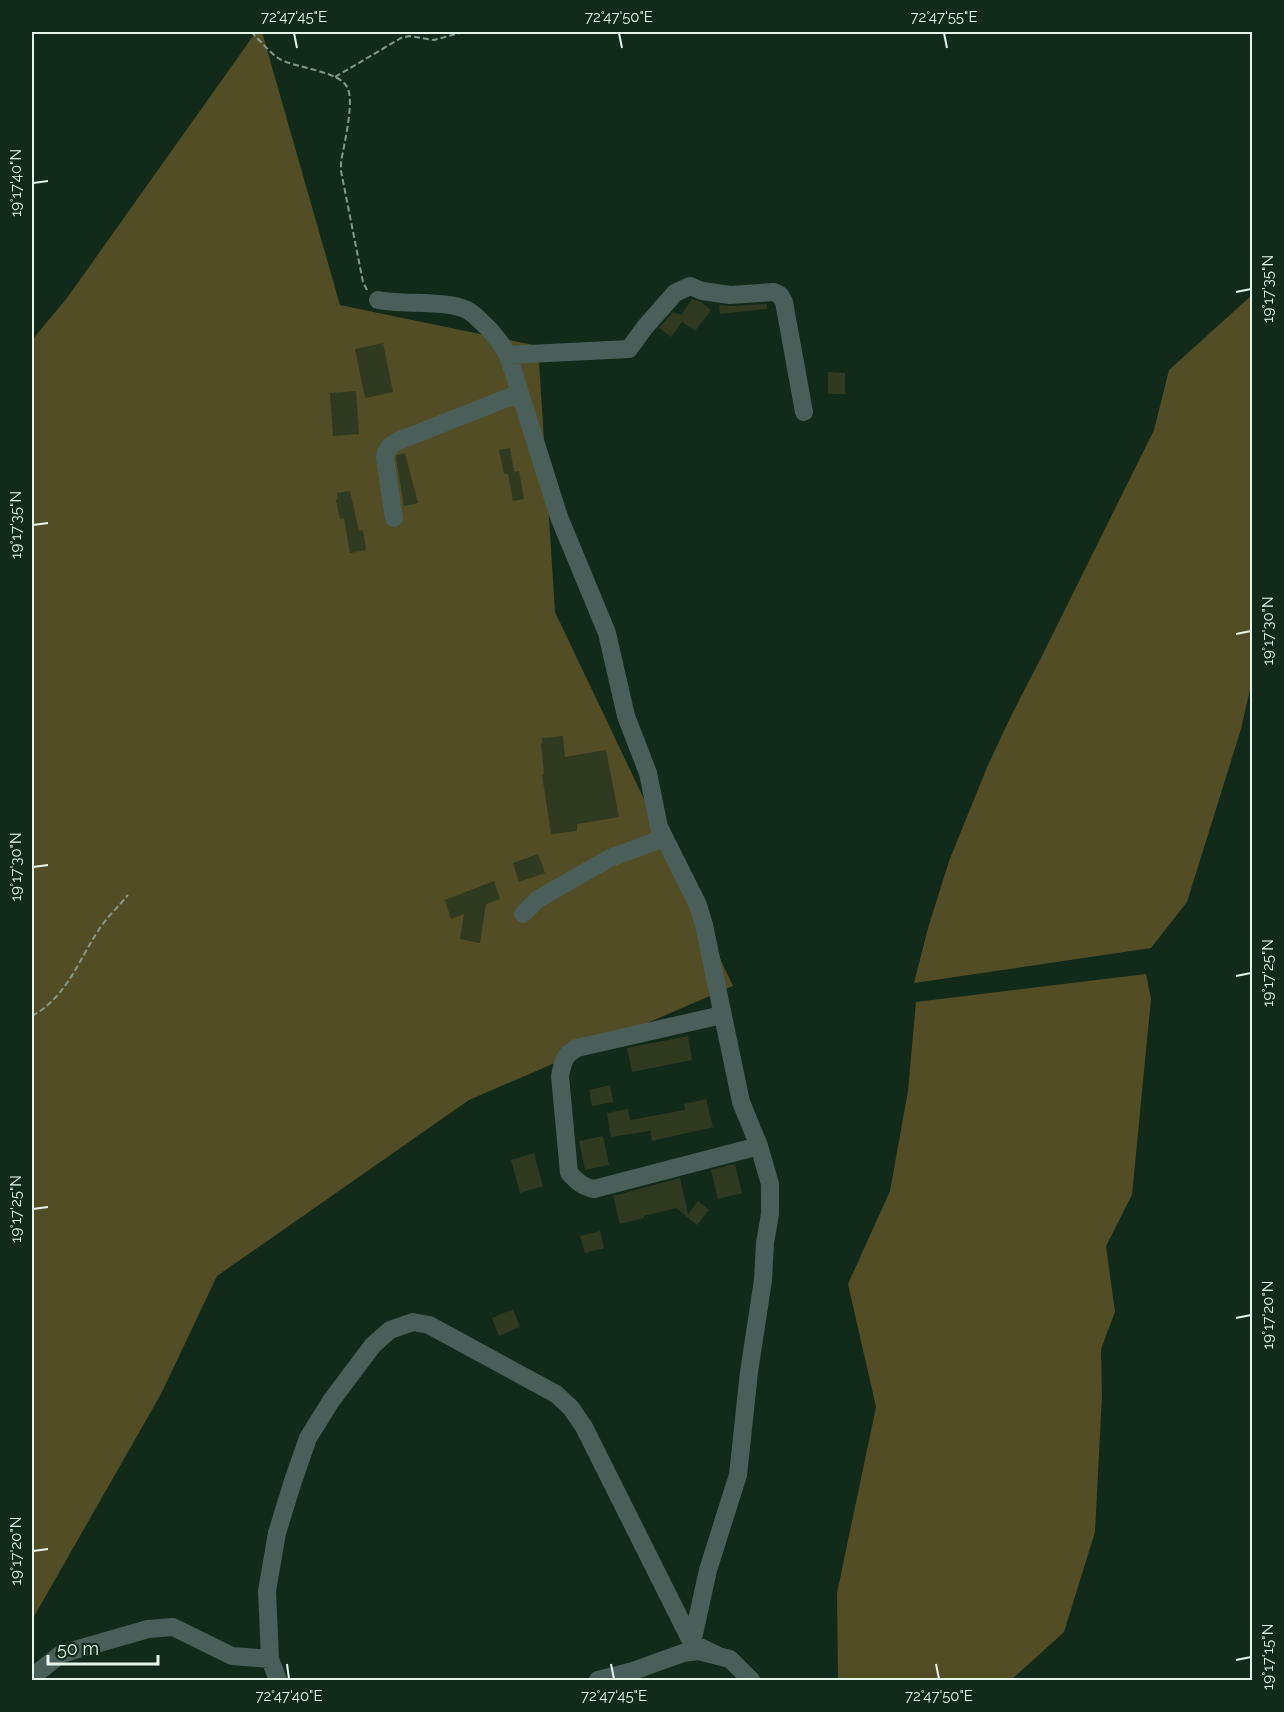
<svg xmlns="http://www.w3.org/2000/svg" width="1284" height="1712" font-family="Raleway,sans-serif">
<rect width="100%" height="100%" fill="#112a1a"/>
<path fill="#524d25" d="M256 32H262L340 305 538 346 555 612 733 986 469 1100 217 1276 161 1394 32 1620V340L67 298Z
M1252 295V681L1241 729 1187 902 1151 948 914 983 928 928 949 861 988 765 1012 714 1041 658 1154 430 1169 370Z
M1146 974 1151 999 1132 1195 1106 1246 1115 1312 1101 1349 1102 1395 1095 1532 1064 1632 1011 1680H838L837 1593 876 1407 848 1284 890 1191 908 1091 916 1002Z"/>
<path fill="#2f3a20" d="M692 299 701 302 711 310 695 331 682 322 671 337 659 328 673 312 681 315Z
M767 304V309L720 314 719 305 731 306Z
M383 343 393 392 365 398 355 349Z
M828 372 845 373V394H828Z
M356 391 359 434 333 436 330 393Z
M510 448 514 472 519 471 524 499 513 501 508 474H504L499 450Z
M405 453 418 503 404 506 396 458 397 455Z
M350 491 359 531 363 530 366 550 350 553 344 518 340 519 336 500 338 499 337 493Z
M563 736 565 757 606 750 619 817 577 824V831L551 834 542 774H544L541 743H543L542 738Z
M538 854 545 873 519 882 513 863Z
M494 881 500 899 486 904 480 943 460 939 464 914 451 919 445 900Z
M688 1036 692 1060 632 1072 627 1048Z
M610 1085 613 1102 592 1106 589 1090Z
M706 1099 713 1127 652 1141 650 1131 611 1137 607 1113 628 1109 630 1120 685 1110 684 1104Z
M603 1136 609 1165 585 1170 579 1141Z
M534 1153 543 1186 520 1193 511 1160Z
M735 1164 742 1193 718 1199 711 1170Z
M680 1178 688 1214 698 1201 709 1210 697 1225 676 1208 644 1216V1218L620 1224 613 1196Z
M600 1231 604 1248 585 1253 580 1236Z
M513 1309 520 1327 499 1336 492 1318Z"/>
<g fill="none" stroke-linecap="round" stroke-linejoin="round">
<path stroke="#86998c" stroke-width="2" stroke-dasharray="6 3" stroke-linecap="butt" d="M251 32C260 40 268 51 278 58 295 69 341 70 348 89 354 104 344 145 341 162V171L363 282 367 290
M335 77 401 38 409 36 434 40 463 32
M32 1016C67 997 79 959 100 928 108 916 119 906 128 895"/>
<path stroke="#4a5f5a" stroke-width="18" d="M378 300C402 305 448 300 467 310 475 314 481 322 488 328 496 337 502 344 508 355L559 517 607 633 626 716 648 773 659 827 698 905 704 925 741 1102 759 1146 770 1184V1214L765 1243 763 1280 749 1372 738 1475 708 1570 692 1643 717 1655
M508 355 629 349 645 327 675 293 690 286 702 291 730 295 774 292 780 295 784 302 804 412
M394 518 385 458C386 449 390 445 398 441L520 393
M523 914 538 899 610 858 664 838
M722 1015 577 1048C564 1055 563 1062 560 1076L569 1173C577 1181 582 1187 594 1189L759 1146
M32 1677 61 1654 148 1629 173 1627 232 1656 270 1659
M278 1680 270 1659 267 1591 277 1533 293 1481 308 1438 331 1401 373 1345 390 1330 413 1322 429 1325 556 1394 571 1408 584 1427 692 1643
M598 1680 633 1671 683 1653 698 1651 730 1659 751 1680"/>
</g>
<path fill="none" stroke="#e6f5e9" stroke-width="2" d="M294 33 297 48M619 33 622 48M944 33 947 48M33 183 48 181M1236 292 1251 289M33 525 48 523M1236 634 1251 631M33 867 48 865M1236 976 1251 973M33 1209 48 1207M1236 1318 1251 1315M33 1551 48 1549M1236 1660 1251 1657M287 1664 289 1679M611 1664 614 1679M936 1664 939 1679"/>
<rect width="1284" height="1712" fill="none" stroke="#112a1a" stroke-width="66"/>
<path d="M48 1655v9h110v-9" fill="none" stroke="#e6f5e9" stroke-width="3"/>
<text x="57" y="1655" font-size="18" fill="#e6f5e9" stroke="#112a1a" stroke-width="4.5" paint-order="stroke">50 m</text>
<rect x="33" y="33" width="1218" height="1646" fill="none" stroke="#e6f5e9" stroke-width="2"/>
<g font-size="15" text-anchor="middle" fill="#e6f5e9">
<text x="294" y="22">72°47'45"E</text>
<text x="619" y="22">72°47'50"E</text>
<text x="944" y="22">72°47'55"E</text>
<text transform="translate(16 183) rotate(-90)" y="5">19°17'40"N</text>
<text transform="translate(1268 289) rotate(-90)" y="5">19°17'35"N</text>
<text transform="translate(16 525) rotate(-90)" y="5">19°17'35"N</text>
<text transform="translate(1268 631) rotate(-90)" y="5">19°17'30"N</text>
<text transform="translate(16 867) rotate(-90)" y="5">19°17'30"N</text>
<text transform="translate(1268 973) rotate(-90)" y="5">19°17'25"N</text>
<text transform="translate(16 1209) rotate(-90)" y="5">19°17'25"N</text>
<text transform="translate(1268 1315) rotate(-90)" y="5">19°17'20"N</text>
<text transform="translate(16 1551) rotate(-90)" y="5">19°17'20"N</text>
<text transform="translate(1268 1657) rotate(-90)" y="5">19°17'15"N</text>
<text x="289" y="1701">72°47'40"E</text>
<text x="614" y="1701">72°47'45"E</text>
<text x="939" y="1701">72°47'50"E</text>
</g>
</svg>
